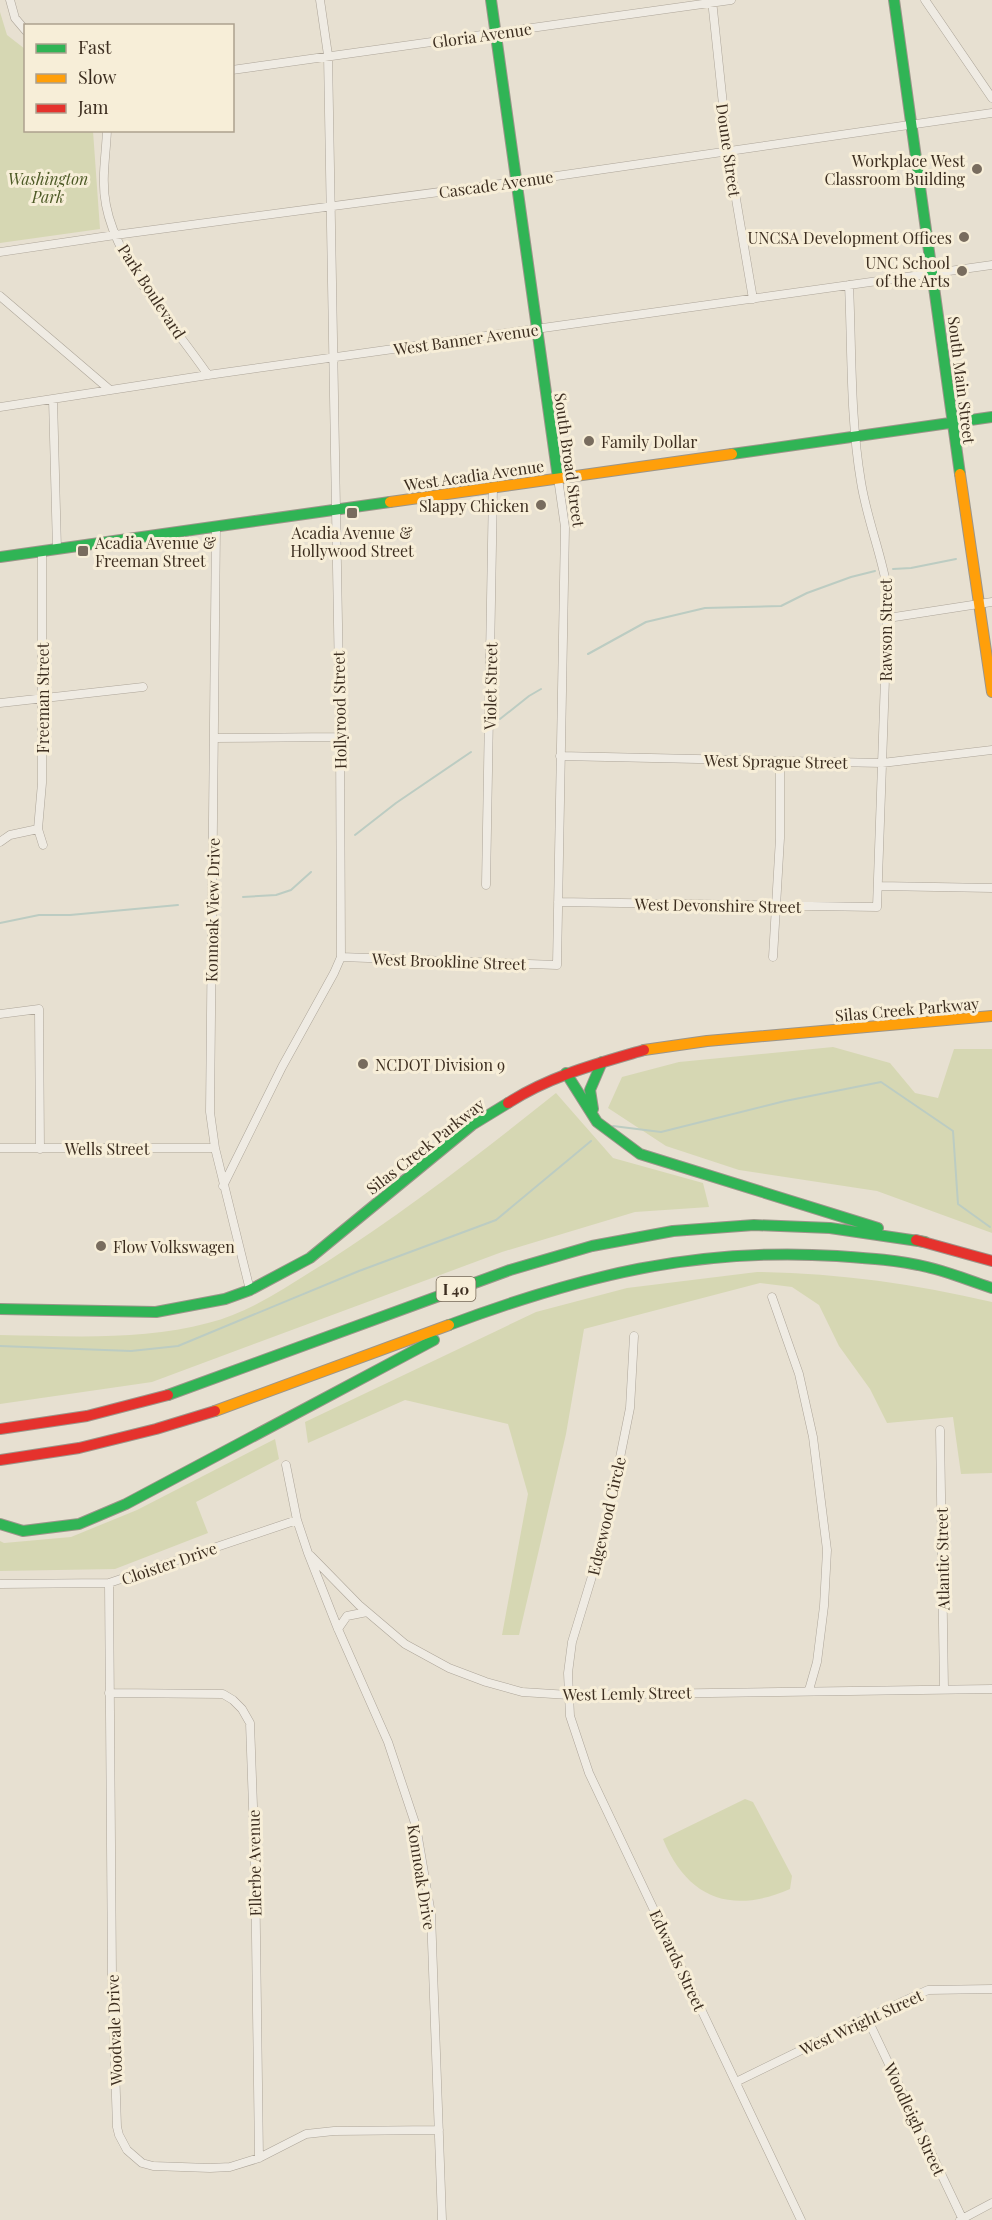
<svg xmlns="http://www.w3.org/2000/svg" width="992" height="2220" font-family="'Playfair Display',serif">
<rect width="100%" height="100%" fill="#e7e0d1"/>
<path fill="#d6d7b3" d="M0 12 7 35 25 49 26 130 93 131 100 229 0 243Z
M833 1047 890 1063 915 1093 938 1098 954 1049H992V1233L877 1191 739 1170 666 1146 608 1108 622 1077 679 1062Z
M556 1093 613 1158 703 1183 709 1207 635 1212 502 1252 152 1382 0 1404V1335C69 1336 141 1341 208 1323 252 1312 287 1286 325 1263 406 1211 481 1153 556 1093Z
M757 1272C837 1273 914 1284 992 1302V1473L961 1474 953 1417 887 1423 870 1389 839 1346 819 1305 792 1287 760 1283 584 1329 566 1434 519 1635H502L528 1494 508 1424 405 1400 308 1443 305 1422 536 1312 627 1288Z
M275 1439 279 1459 196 1502 208 1533 115 1569 0 1571V1541L4 1543 71 1537 137 1510Z
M745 1799 753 1802 792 1876 790 1889C731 1915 687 1898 663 1839Z"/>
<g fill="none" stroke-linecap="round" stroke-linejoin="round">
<path stroke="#bcccc2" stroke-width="2" d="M893 569 911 568 956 559
M588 654 646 622 705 608 781 606 807 593 851 577 875 571
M500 719 529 696 541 689
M355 835 396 803 471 752
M243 897 276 895 291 890 311 872
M0 923 39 915H70L178 905
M613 1126 661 1132 785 1101 881 1082 953 1131 958 1204 990 1227
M0 1346 131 1351 178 1346 359 1271 496 1220 591 1141"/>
<defs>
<path id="street" d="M10 0 15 18 26 31
M712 0 728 152 753 299
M925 0 992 98
M232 70 731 0
M107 130C106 156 101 180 106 205 117 264 174 325 208 375
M0 252 115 235 515 182 992 113
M0 296 110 390
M53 399 57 549
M0 407 208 375 992 265
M216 526 210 1112 215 1148 250 1290
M42 551V783L38 829 43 845
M888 618 992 602
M0 703 143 687
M214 738 340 737
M560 756 882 763 992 750
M0 842 10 835 38 829
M486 885 493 487
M879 886 992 888
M558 902 877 907 888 593C882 555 867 520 861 482 850 417 852 350 849 285
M341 957 557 965 565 527 558 478
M773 957 780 838V762
M0 1014 39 1009 40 1149
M0 1148H215
M223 1186 282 1067 334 973 341 957 340 737 328 55 320 0
M772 1297 799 1374 813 1437 827 1550 824 1606 817 1662 809 1690
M634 1336 630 1408 604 1537 572 1642 568 1673 570 1716 589 1773 801 2220
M940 1430 944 1689
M286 1465 297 1520 308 1553 338 1629 388 1742 416 1826 431 1914 442 2220
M311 1556 359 1605 405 1644 449 1668 486 1682 522 1692 569 1695 992 1689
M109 1583 112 1976 117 2127 119 2135 127 2150 142 2163 153 2166 210 2168 230 2167 259 2158 306 2134 334 2131 439 2130
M0 1584 109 1583 297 1520
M338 1629 347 1616 367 1612
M109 1693 223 1694 233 1700 242 1709 250 1723 255 1862 259 2158
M867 2018 963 2220
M736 2082 867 2018 928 1990 992 1989
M960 2220 992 2203"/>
<path id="fast" d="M491 0 558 478
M894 0 960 474
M732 454 992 417
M0 557 390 502
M566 1073 597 1122 640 1154 878 1228
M593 1109 590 1090 602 1062
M0 1309 156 1312 225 1299 250 1290 310 1258 472 1125 508 1103
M449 1325C580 1276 696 1247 837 1256 866 1258 898 1260 927 1267 949 1272 970 1281 992 1288
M168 1395 510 1270 592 1246 673 1231 754 1225 830 1228 925 1242
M0 1524 23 1531 79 1524 126 1504 434 1340"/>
<path id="slow" d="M960 474 992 692
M390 502 732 454
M644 1050 707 1041 992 1016
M215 1411 449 1325"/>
<path id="jam" d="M508 1103C550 1076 596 1064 644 1050
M916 1240 992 1261
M0 1429 87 1416 168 1395
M0 1460 79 1448 156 1429 215 1411"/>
</defs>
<use href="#street" stroke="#ada599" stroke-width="9"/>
<use href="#fast" stroke="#9c958a" stroke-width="12"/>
<use href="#slow" stroke="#9c958a" stroke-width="12"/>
<use href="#jam" stroke="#9c958a" stroke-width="12"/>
<use href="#street" stroke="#efebe3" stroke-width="8"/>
<use href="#fast" stroke="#30b455" stroke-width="10"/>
<use href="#slow" stroke="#ff9f0a" stroke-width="10"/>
<use href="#jam" stroke="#e5322d" stroke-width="10"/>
</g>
<g fill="#786c5e" stroke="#f7eed8" stroke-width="2">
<circle cx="977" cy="169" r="6"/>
<circle cx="964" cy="237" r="6"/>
<circle cx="962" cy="271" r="6"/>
<circle cx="589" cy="441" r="6"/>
<circle cx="541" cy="505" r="6"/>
<rect x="346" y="507" width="12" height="12" rx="3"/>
<rect x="77" y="545" width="12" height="12" rx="3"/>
<circle cx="363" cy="1064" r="6"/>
<circle cx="101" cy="1246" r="6"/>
</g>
<g text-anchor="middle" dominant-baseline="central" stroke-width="6" stroke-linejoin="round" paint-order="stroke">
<rect fill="#f7eed8" stroke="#756857" stroke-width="1.5" x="436.5" y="1277" width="39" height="24" rx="4.5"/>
<g font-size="15" font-weight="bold" fill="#3d2e20">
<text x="456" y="1289">I 40</text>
</g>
<g font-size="16" fill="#3d2e20" stroke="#f7eed8">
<text transform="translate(482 35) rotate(-8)">Gloria Avenue</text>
<text transform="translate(729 150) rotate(82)">Doune Street</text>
<text transform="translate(496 184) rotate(-8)">Cascade Avenue</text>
<text transform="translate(152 291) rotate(57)">Park Boulevard</text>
<text transform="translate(466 339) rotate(-8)">West Banner Avenue</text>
<text transform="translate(962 380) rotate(83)">South Main Street</text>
<text transform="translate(570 460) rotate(82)">South Broad Street</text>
<text transform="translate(474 475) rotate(-8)">West Acadia Avenue</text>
<text transform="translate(885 630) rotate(-90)">Rawson Street</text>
<text transform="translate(490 686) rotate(-89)">Violet Street</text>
<text transform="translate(42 698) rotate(-90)">Freeman Street</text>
<text transform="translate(339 710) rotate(-91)">Hollyrood Street</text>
<text transform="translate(776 761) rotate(1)">West Sprague Street</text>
<text transform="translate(718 905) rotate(1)">West Devonshire Street</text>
<text transform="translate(212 910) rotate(-89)">Konnoak View Drive</text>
<text transform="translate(449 961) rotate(2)">West Brookline Street</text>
<text transform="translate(907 1009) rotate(-5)">Silas Creek Parkway</text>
<text transform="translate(425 1146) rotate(-38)">Silas Creek Parkway</text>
<text x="107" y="1148">Wells Street</text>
<text transform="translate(606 1516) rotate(-77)">Edgewood Circle</text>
<text transform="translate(942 1559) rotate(-91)">Atlantic Street</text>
<text transform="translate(169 1563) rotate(-19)">Cloister Drive</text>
<text transform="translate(627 1693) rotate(-1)">West Lemly Street</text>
<text transform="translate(254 1863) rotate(-91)">Ellerbe Avenue</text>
<text transform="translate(422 1877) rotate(81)">Konnoak Drive</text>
<text transform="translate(678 1960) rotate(65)">Edwards Street</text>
<text transform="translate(861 2022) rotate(-25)">West Wright Street</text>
<text transform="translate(114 2030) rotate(-92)">Woodvale Drive</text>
<text transform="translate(915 2119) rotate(65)">Woodleigh Street</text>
</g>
<g font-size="16" fill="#3d2e20" stroke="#f7eed8" text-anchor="end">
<text x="965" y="160">Workplace West<tspan x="965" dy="18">Classroom Building</tspan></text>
<text x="952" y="237">UNCSA Development Offices</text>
<text x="950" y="262">UNC School<tspan x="950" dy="18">of the Arts</tspan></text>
<text x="601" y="441" text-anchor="start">Family Dollar</text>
<text x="529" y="505">Slappy Chicken</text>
<text x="352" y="532" text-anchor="middle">Acadia Avenue &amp;<tspan x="352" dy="18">Hollywood Street</tspan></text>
<text x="95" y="542" text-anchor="start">Acadia Avenue &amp;<tspan x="95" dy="18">Freeman Street</tspan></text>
<text x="375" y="1064" text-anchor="start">NCDOT Division 9</text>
<text x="113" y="1246" text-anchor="start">Flow Volkswagen</text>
</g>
<g font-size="16" font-style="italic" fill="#4d5a26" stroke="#f7eed8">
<text x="48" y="178">Washington<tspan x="48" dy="18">Park</tspan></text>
</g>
</g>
<rect x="24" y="24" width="210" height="108" fill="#f7eed8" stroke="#ada18e" stroke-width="1.5"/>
<rect x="36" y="44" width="30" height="9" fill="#30b455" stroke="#ada18e" stroke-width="1.5"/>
<text x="78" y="54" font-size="18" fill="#3d2e20">Fast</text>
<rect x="36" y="74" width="30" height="9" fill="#ff9f0a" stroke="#ada18e" stroke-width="1.5"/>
<text x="78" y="84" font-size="18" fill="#3d2e20">Slow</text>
<rect x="36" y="104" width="30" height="9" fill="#e5322d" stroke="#ada18e" stroke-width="1.5"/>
<text x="78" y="114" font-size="18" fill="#3d2e20">Jam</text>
</svg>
